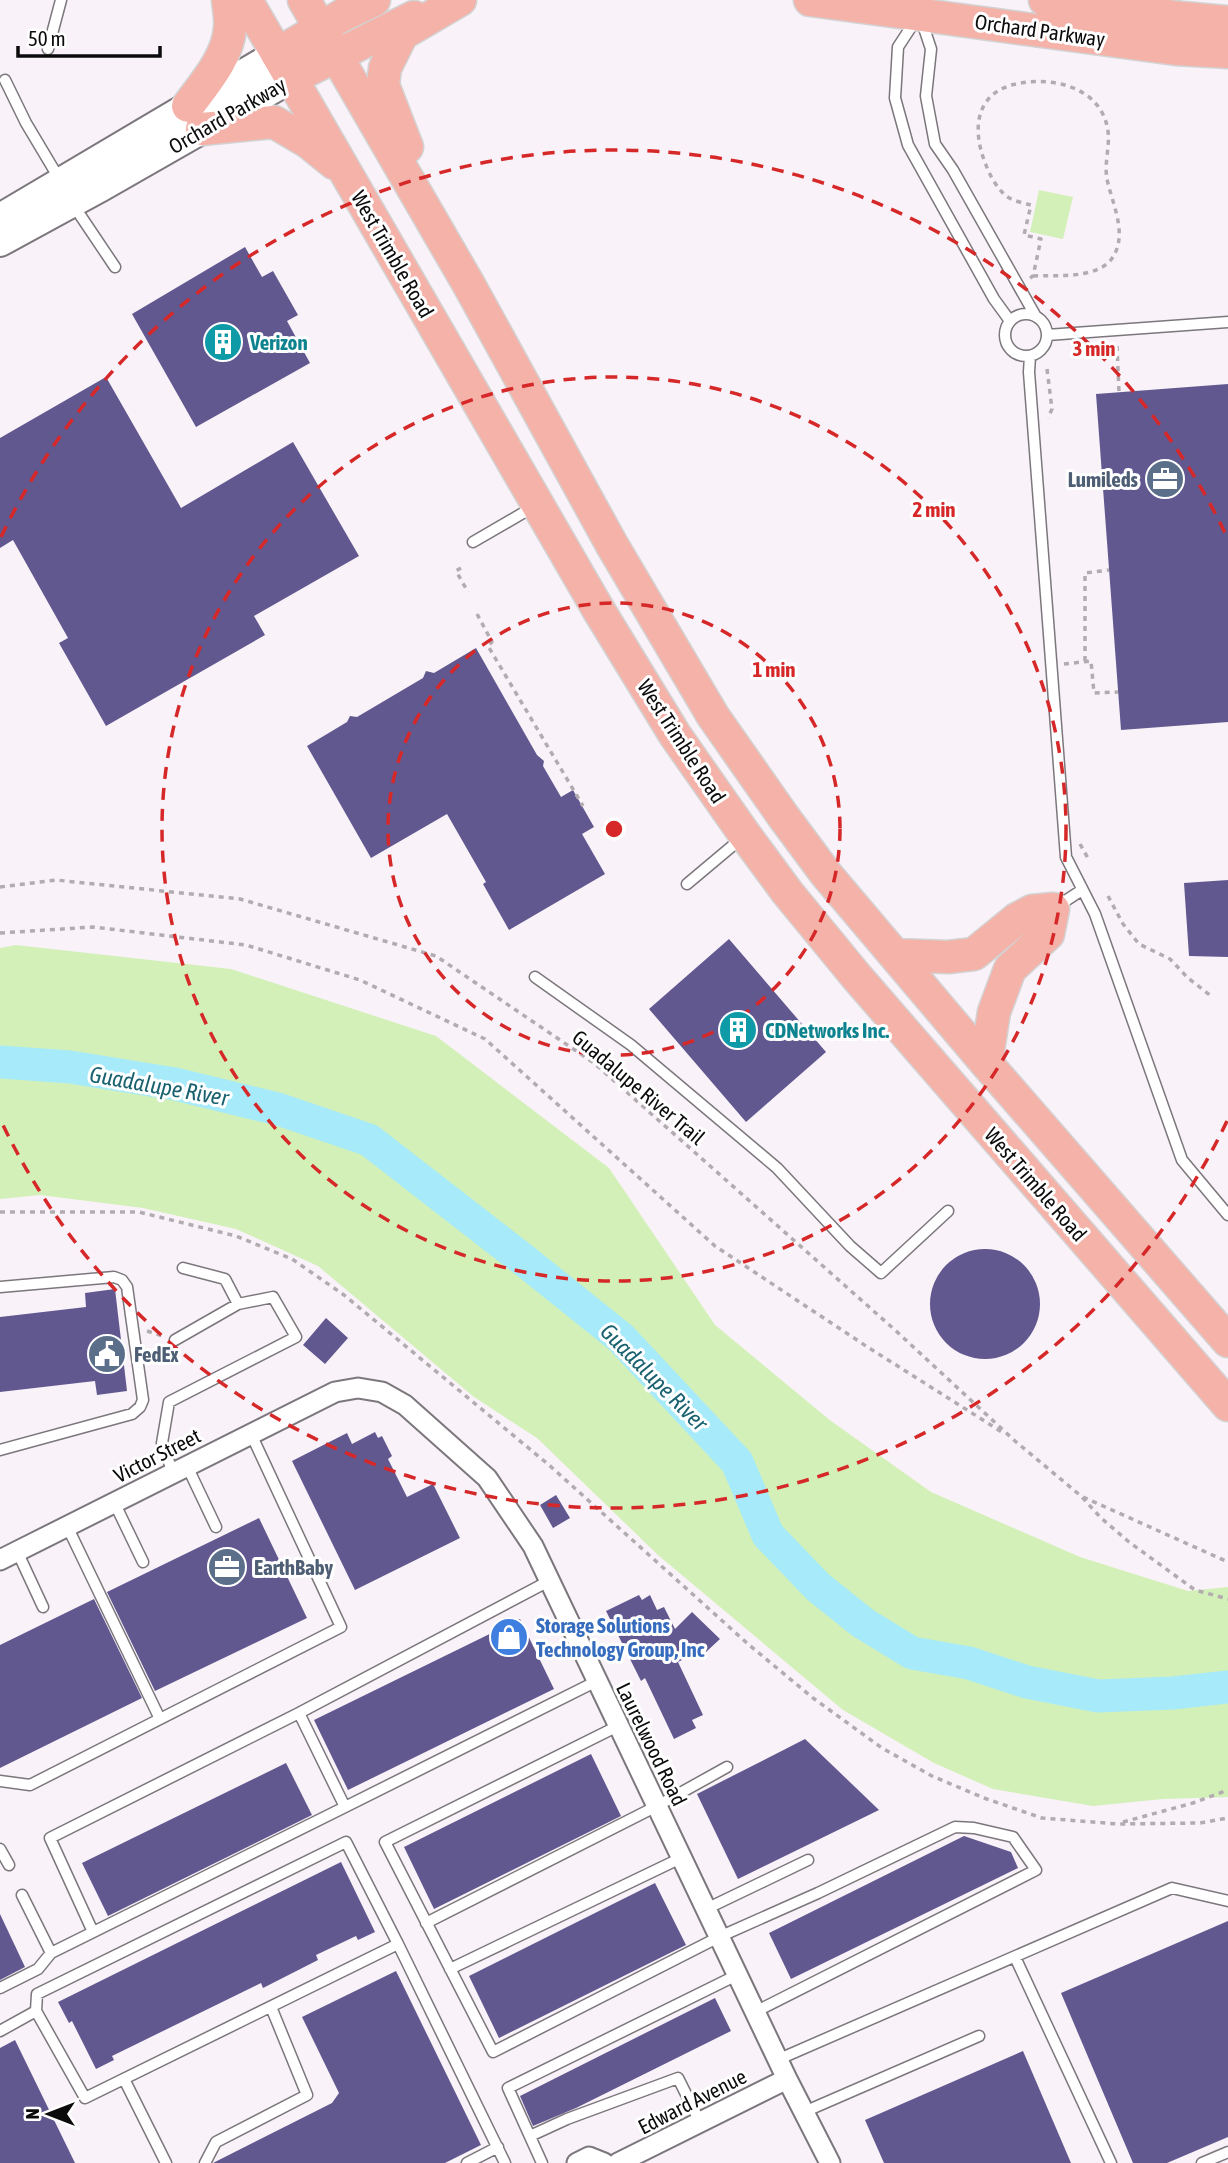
<svg xmlns="http://www.w3.org/2000/svg" width="1228" height="2163" font-family="'Asap Condensed',sans-serif">
<rect width="100%" height="100%" fill="#f9f2f8"/>
<path fill="#d3f0b8" d="M1039 190 1073 197 1063 239 1030 232Z
M16 945 231 969 436 1036 609 1168 715 1325 831 1421 931 1492 1080 1557 1188 1591 1228 1587V1797L1163 1799 1093 1806 993 1789 934 1763 843 1710 658 1555 537 1438 474 1397 318 1266 236 1229 143 1208 40 1195 0 1199V948Z"/>
<g fill="none" stroke-linecap="round" stroke-linejoin="round">
<path stroke="#a7eaf9" stroke-width="33" d="M0 1062 70 1067 175 1084 278 1109 369 1140 525 1261 621 1338 737 1462 768 1535 818 1587 863 1623 912 1653 969 1663 1027 1682 1098 1696 1173 1693 1228 1687"/>
</g>
<path fill="#625890" d="M245 247 262 277 273 271 298 315 287 321 310 363 196 427 132 314Z
M106 377 181 508 293 442 359 556 254 616 265 635 106 726 59 643 68 638 13 540 0 548V438Z
M1228 384V722L1121 730 1096 394Z
M476 648 537 755 544 761 543 766 561 797 573 790 594 827 582 834 605 874 509 930 483 884 486 882 447 814 371 858 307 746 347 722 350 716 357 717 423 678 426 671 434 673Z
M1228 880V957L1189 956 1184 883Z
M729 939 826 1052 746 1122 649 1009Z
M930 1304a55 55 0 1 1 110 0a55 55 0 1 1-110 0Z
M115 1289 127 1391 97 1395 95 1381 0 1392V1317L86 1307 85 1293Z
M326 1318 348 1338 325 1364 303 1345Z
M375 1432 378 1438 382 1436 392 1456 388 1459 407 1497 433 1484 460 1538 355 1590 292 1461 347 1433 352 1444Z
M556 1495 570 1518 553 1528 540 1505Z
M259 1518 307 1618 155 1691 107 1592Z
M639 1595 642 1600 650 1595 657 1610 664 1607 675 1629 692 1612 720 1639 706 1652 704 1649 678 1662 703 1715 692 1720 696 1728 674 1739 645 1678 641 1681 606 1611Z
M94 1599 142 1698 0 1768V1645Z
M520 1619 554 1689 348 1790 314 1720Z
M805 1739 879 1810 738 1879 697 1794Z
M591 1754 621 1816 434 1909 404 1847Z
M286 1763 312 1815 108 1916 82 1863Z
M964 1836 1011 1852 1018 1868 791 1979 769 1933Z
M341 1862 375 1932 358 1940 356 1936 316 1955 318 1960 263 1988 261 1983 112 2056 114 2060 96 2069 72 2021 69 2023 58 2002Z
M655 1883 686 1945 499 2038 469 1976Z
M0 1914 25 1967 0 1980Z
M1228 1921V2137L1167 2163H1133L1061 1993Z
M396 1971 481 2145 445 2163H213L332 2103 339 2093 302 2017Z
M715 1998 731 2031 576 2108 533 2126 520 2096Z
M15 2040 75 2163H0V2048Z
M1023 2051 1071 2163H884L865 2120Z"/>
<g fill="none" stroke-linecap="round" stroke-linejoin="round">
<defs>
<path id="service" d="M915 21 898 47 895 98 908 145 994 299 1010 321
M922 22 931 49 926 96 935 144 953 170 1035 315
M48 49 61 0
M5 80 26 123 60 180
M74 206 115 267
M1005 335a21 21 0 1 1 42 0a21 21 0 1 1-42 0Z
M1047 335 1228 322
M1030 356 1029 372 1066 857 1095 914 1182 1160 1228 1215
M473 542 535 506
M687 884 743 837
M1056 907 1082 890
M535 977 631 1045 777 1168 850 1246 881 1273 948 1211
M183 1268 225 1279 238 1304
M0 1287 114 1277 122 1280 127 1287 143 1400 140 1407 132 1414 0 1450
M187 1466 216 1527
M173 1473 162 1443 169 1402 296 1337 273 1297 238 1304 175 1340
M114 1502 143 1562
M67 1526 160 1719
M17 1551 43 1607
M549 1581 299 1713 345 1807 597 1681
M618 1726 385 1842 493 2052 719 1937 818 1893 955 1827 974 1828 1013 1837 1036 1870 755 2012
M0 1781 30 1785 341 1627 251 1434
M0 1849 9 1865
M22 1895 51 1953
M706 1909 808 1860
M426 1923 657 1806 727 1767
M93 1932 50 1838 299 1713
M1015 1957 1111 2163
M450 1969 681 1858
M0 1988 38 1969 51 1953 345 1807
M36 2011 37 1994 346 1842 398 1944
M0 2031 36 2011 85 2098 398 1944 505 2163
M777 2060 1172 1888 1228 1901
M124 2079 166 2163
M804 2112 979 2036
M530 2136 567 2119 678 2078 700 2122
M205 2163 216 2142 307 2095 271 2007
M467 2163 498 2147
M542 2163 508 2088 737 1975
M1202 2163 1228 2152"/>
<path id="minor" d="M0 1560 335 1392 358 1388 382 1392 405 1405 487 1478 533 1546 787 2079 830 2163
M577 2163 589 2157 604 2163
M618 2163 787 2079"/>
<path id="secondary" d="M0 218 277 54
M0 242 101 187 290 79"/>
<path id="primary" d="M246 0 598 609 675 735 745 835 787 892 856 976 1228 1405
M304 0 469 285 612 545 713 716 783 816 826 874 986 1063 1228 1341
M810 0 1176 49 1228 52
M1045 0 1183 18 1228 22
M277 54 343 15 374 0
M290 79 414 17
M188 106C205 83 228 57 230 28 231 19 229 9 228 0
M202 129 274 122 308 142 334 163
M407 147 383 85 385 68 402 34 460 0
M895 955 948 957 974 954 1017 919 1032 911 1053 909 1048 934 1010 969 994 1012 986 1063"/>
</defs>
<use href="#service" stroke="#7c777c" stroke-width="13"/>
<use href="#minor" stroke="#7c777c" stroke-width="23"/>
<use href="#secondary" stroke="#7c777c" stroke-width="32"/>
<use href="#primary" stroke="#d3d3d3" stroke-width="35"/>
<path stroke="#b2acb1" stroke-width="3.5" stroke-dasharray="5 5" stroke-linecap="butt" d="M1030 278 1033 276 1041 239 1024 235 1031 205C1023 203 1013 201 1006 196 997 188 990 176 986 165 971 129 975 90 1021 83 1057 77 1102 89 1108 131 1110 147 1104 163 1107 179 1112 204 1130 237 1110 261 1093 279 1056 275 1033 276
M1117 346 1119 392
M1047 369 1052 409 1048 418
M461 568 456 571 468 592
M477 614 492 642 488 646 583 806
M1085 661V573L1109 570
M1064 664 1091 661 1094 693 1118 692
M1080 844 1089 860
M0 887 56 880 240 899 436 956 594 1063 895 1330 1015 1441 1081 1496 1101 1518 1129 1542 1195 1590 1228 1599
M1108 896 1123 924 1139 944 1170 959 1188 978 1211 996
M0 933 93 927 246 945 360 980 485 1039 715 1246 866 1346 1005 1434
M0 1212H139L236 1236 292 1259 344 1295 549 1465 748 1644 813 1698 882 1748 932 1776 984 1798 1042 1818 1118 1824 1200 1823 1228 1818
M147 1331 163 1336
M1083 1497 1228 1562
M1123 1822 1193 1803 1228 1790"/>
<use href="#service" stroke="#fff" stroke-width="10"/>
<use href="#minor" stroke="#fff" stroke-width="19"/>
<use href="#secondary" stroke="#fff" stroke-width="28"/>
<use href="#primary" stroke="#f4b2a9" stroke-width="32"/>
</g>
<g fill="none" stroke="#d62828" stroke-width="3.5" stroke-dasharray="12 9">
<circle cx="614" cy="829" r="226"/>
<circle cx="614" cy="829" r="452"/>
<path d="M1227 1121A679 679 0 0 1 1 1121M1 537A679 679 0 0 1 1227 537"/>
</g>
<defs>
<symbol id="building-disc" viewBox="-11 -11 22 22"><circle r="9.5" fill="#0f9aa8" stroke="#fff"/><path d="M-4-6H4V6H1V3H-1V6H-4ZM-2.5-4.3h1.7v1.8h-1.7ZM.8-4.3h1.7v1.8H.8ZM-2.5-1h1.7V.8h-1.7ZM.8-1h1.7V.8H.8Z" fill="#fff"/></symbol>
<symbol id="office-disc" viewBox="-11 -11 22 22"><circle r="9.5" fill="#5c6f8a" stroke="#fff"/><path d="M-6-3h4V-5.5h4V-3h4V5H-6ZM-1-4.5V-3h2v-1.5ZM-6 0V1H6V0Z" fill="#fff"/></symbol>
<symbol id="civic-disc" viewBox="-11 -11 22 22"><circle r="9.5" fill="#5c6f8a" stroke="#fff"/><path d="M-.6-6.5H3V-4.5H.6V-3L4-1V1h2V6H-6V1h2V-1L-.6-3ZM-1.2 2.5V6h2.4V2.5Z" fill="#fff"/></symbol>
<symbol id="shop-disc" viewBox="-11 -11 22 22"><circle r="9.5" fill="#3f7fe0" stroke="#fff"/><path d="M-5-2.5h2.3a2.7 3.5 0 0 1 5.4 0H5L5.5 6h-11ZM-1.5-2.5h3a1.5 2.3 0 0 0-3 0Z" fill="#fff"/></symbol>
</defs>
<g fill-rule="evenodd">
<use href="#building-disc" x="201" y="320" width="44" height="44"/>
<use href="#office-disc" x="1143" y="457" width="44" height="44"/>
<use href="#building-disc" x="716" y="1008" width="44" height="44"/>
<use href="#civic-disc" x="85" y="1332" width="44" height="44"/>
<use href="#office-disc" x="205" y="1545" width="44" height="44"/>
<use href="#shop-disc" x="487" y="1615" width="44" height="44"/>
</g>
<g text-anchor="middle" dominant-baseline="central" stroke-width="6" stroke-linejoin="round" paint-order="stroke">
<g font-size="21" fill="#0c0b0c" stroke="#fff">
<text transform="translate(1040 30) rotate(8)">Orchard Parkway</text>
<text transform="translate(227 115) rotate(-30)">Orchard Parkway</text>
<text transform="translate(393 254) rotate(60)">West Trimble Road</text>
<text transform="translate(682 741) rotate(57)">West Trimble Road</text>
<text transform="translate(639 1087) rotate(40)">Guadalupe River Trail</text>
<text transform="translate(1036 1184) rotate(49)">West Trimble Road</text>
<text transform="translate(157 1455) rotate(-27)">Victor Street</text>
<text transform="translate(652 1744) rotate(64)">Laurelwood Road</text>
<text transform="translate(692 2101) rotate(-27)">Edward Avenue</text>
</g>
<g font-size="21" font-weight="bold" fill="#0d838f" stroke="#fff" text-anchor="start">
<text x="250" y="342">Verizon</text>
<text x="765" y="1030">CDNetworks Inc.</text>
</g>
<g font-size="21" font-weight="bold" fill="#4e5e75" stroke="#fff" text-anchor="start">
<text x="1138" y="479" text-anchor="end">Lumileds</text>
<text x="134" y="1354">FedEx</text>
<text x="254" y="1567">EarthBaby</text>
</g>
<g font-size="21" font-weight="bold" fill="#366cbe" stroke="#fff" text-anchor="start">
<text x="536" y="1625">Storage Solutions<tspan x="536" dy="24">Technology Group, Inc</tspan></text>
</g>
<g font-size="23" font-style="italic" fill="#1a626f" stroke="#fff">
<text transform="translate(159 1086) rotate(10)">Guadalupe River</text>
<text transform="translate(654 1377) rotate(45)">Guadalupe River</text>
</g>
</g>
<circle cx="614" cy="829" r="10" fill="#d62828" stroke="#fff" stroke-width="3.5"/>
<g font-size="21" text-anchor="middle" font-weight="bold" fill="#d62828" stroke="#fff" stroke-width="6" stroke-linejoin="round" paint-order="stroke">
<text x="1094" y="356">3 min</text>
<text x="934" y="517">2 min</text>
<text x="774" y="677">1 min</text>
</g>
<g transform="translate(49 2114) rotate(270)" stroke="#ffffff" stroke-width="5" paint-order="stroke">
<path d="M0-5L12 26L0 18L-12 26Z" fill="#0c0b0c"/>
<text y="-10" font-size="19" font-weight="bold" text-anchor="middle" fill="#0c0b0c">N</text>
</g>
<path d="M18 46v10h142v-10" fill="none" stroke="#0c0b0c" stroke-width="3.5"/>
<text x="28" y="46" font-size="21" fill="#0c0b0c" stroke="#ffffff" stroke-width="5" paint-order="stroke">50 m</text>
</svg>
